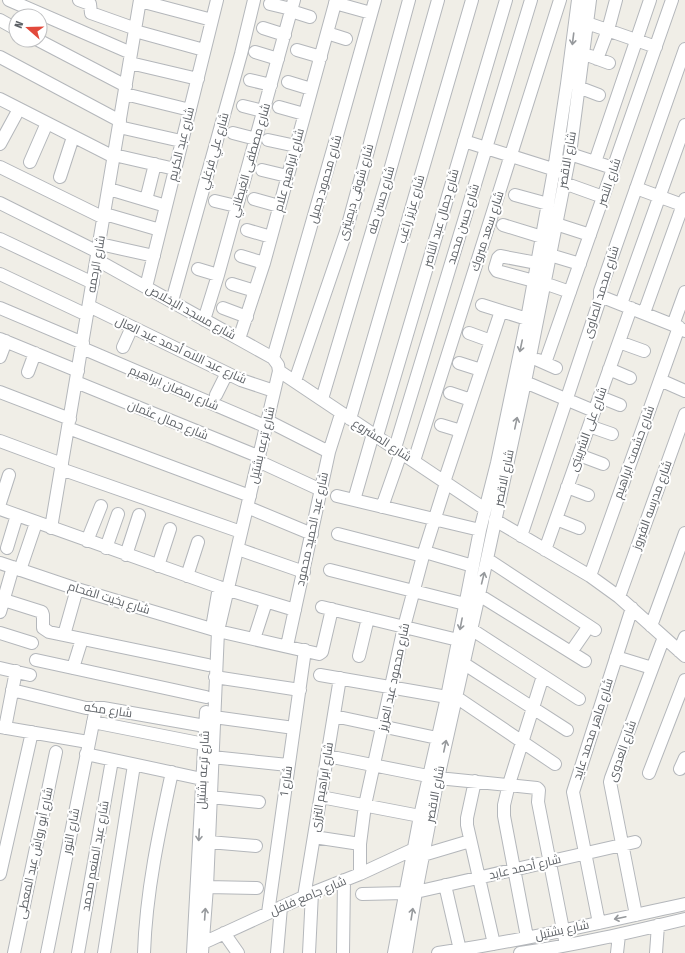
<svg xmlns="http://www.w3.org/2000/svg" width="685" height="953" font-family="'Fira Sans Condensed',Cairo,sans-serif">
<rect width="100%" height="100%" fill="#f0eee7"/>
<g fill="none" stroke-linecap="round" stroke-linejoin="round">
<defs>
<path id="minor" d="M9 0 131 53
M79 0 90 4 91 13 136 29
M140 1 212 20
M335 3 371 13
M270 4 291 9
M291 11 310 17
M0 20 16 29
M587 23 656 47
M263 28 285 35
M135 31 204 50
M327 33 346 39
M38 40 126 86
M297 50 321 57
M255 52 278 59
M590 56 609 63
M0 57 120 121
M597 59 608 30 616 0
M130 63 198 79
M250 80 271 85
M288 82 311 89
M578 87 599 95
M125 94 190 110
M0 99 114 157
M243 106 263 111
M279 107 304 114
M119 127 181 141
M233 133 256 139
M268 140 296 146
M464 141 562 172
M0 144 19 109
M570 154 613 168
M114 155 175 169
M30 162 47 123
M595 162 650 0
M0 167 104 218
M262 170 287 176
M60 177 73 137
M564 183 603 197
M636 188 685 206
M109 189 166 206
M515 195 548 204
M254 199 279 206
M146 200 155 164
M215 201 236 206
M0 203 98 252
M105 214 160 230
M556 224 590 235
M503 225 542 237
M247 230 271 237
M0 239 93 283
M100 244 154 256
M550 255 580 264
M241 256 264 263
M97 260 273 358 278 365 279 371 218 631 207 887 202 953
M198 269 218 275
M0 274 87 315
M534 281 497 271 495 268 498 258 500 256 537 263
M544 283 570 292
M232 284 255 291
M146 287 217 0
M600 296 673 325 685 331
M172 301 241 54 254 0
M621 304 685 125
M482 305 527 319
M89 306 241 380 274 391
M0 308 83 343
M223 308 247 317
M644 313 685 199
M204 320 218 275 294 0
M673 325 685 292
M469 333 491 341
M0 339 78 371
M239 339 264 263 336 0
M619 342 644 351
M123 347 132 327
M82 348 267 427
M0 357 6 341
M273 358 336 139 375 0
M538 360 556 368
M459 363 481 370
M545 363 672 0
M609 369 630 378
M279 371 485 509
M28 372 35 353
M660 380 685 391
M295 381 346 232 409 0
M76 382 260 457
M525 382 594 411
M0 392 70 419
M450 393 471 400
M216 395 227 373
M600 397 620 405
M322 399 387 181 438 0
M350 419 472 0
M268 421 329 452
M441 425 461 431
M589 426 612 434
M68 428 250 496
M377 436 506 0
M0 441 62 464
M395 448 531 0
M579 455 603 464
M258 461 321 490
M414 461 560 0
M61 469 241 532
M444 482 501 311
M567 487 588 495
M337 496 480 530
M354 500 373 434
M0 503 9 475
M247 507 312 534
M382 507 401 453
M0 509 219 587 295 610
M556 519 579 528
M495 520 590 576 619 597 685 656
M51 528 140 0
M338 534 423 556
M521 536 600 299V291L685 49
M87 541 101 506
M7 548 17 515
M106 548 118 514
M238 549 304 572
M545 550 631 308
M425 552 473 566
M126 555 139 515
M487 559 595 630
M0 563 77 589 218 631 319 654 322 652 332 609
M158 566 170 529
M20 570 36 523
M330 570 465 604
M187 576 198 542
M590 576 679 327
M479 595 585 661
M619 597 685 414
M4 600 42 612 43 615V628L49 632 208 665
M322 607 458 640
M0 612 13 567
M213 622 219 587
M651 626 685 533
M471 629 579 699
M0 633 32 643
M64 635 77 589
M254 639 266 602
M287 646 329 452 341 414
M679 651 685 637
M571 652 589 626
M359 656 368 618
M616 657 652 668
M36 660 206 697
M463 663 567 730
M0 668 30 675
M73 668 82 639
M320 675 447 697
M215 677 300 690
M12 690 86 708H103L205 726
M456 697 555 764
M334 716 437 738
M214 717 294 728
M93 722 204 744
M0 727 88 742
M5 728 16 671
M86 754 202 779
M327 756 438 778 537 788 539 790 538 802 566 945
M212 757 288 765
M680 769 685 758
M649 773 685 680
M475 781 467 818V825L494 944
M211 797 259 802
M321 797 420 816
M314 837 360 844
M209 842 256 846
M423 855 470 841
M0 874 32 732
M360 874V844L365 805 404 627 423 556 446 483
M445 885 460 950
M207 887 257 888
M416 892 635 842
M362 894 406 893
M304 897 340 678
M268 913 305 650
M636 915 610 782 611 778 664 637
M599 923 573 792 632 608
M224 933 238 953
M527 937 504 816V805L509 784 543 676
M203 943 312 893 360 874 414 849
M14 953 56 752
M47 953 96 708
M78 953 112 760
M104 953 134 765
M144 953C146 892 159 832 172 772
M193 953 206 712
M277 953 281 907
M309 953 312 893
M343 953 344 880
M394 953 420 816 447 697 480 530 497 463 527 319 554 170 567 84 578 0
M406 953 416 892 438 778 487 559 525 382 570 154 590 0
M438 953C521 941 603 922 685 904
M520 953C576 945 631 932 685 919
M617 953 619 935
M656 953 658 925"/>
</defs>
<use href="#minor" stroke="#b4b7bb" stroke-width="14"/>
<use href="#minor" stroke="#fff" stroke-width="12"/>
</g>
<defs><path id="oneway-shaft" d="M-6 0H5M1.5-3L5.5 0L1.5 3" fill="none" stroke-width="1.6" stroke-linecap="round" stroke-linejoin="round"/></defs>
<g stroke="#96999c">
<use href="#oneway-shaft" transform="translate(573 39) rotate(97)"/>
<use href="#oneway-shaft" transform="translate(521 346) rotate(102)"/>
<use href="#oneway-shaft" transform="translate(516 423) rotate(-78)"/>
<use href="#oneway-shaft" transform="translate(483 578) rotate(-76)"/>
<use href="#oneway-shaft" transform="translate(461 624) rotate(101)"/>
<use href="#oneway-shaft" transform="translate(445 746) rotate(-78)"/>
<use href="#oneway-shaft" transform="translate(199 835) rotate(93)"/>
<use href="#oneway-shaft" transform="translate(205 914) rotate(-86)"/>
<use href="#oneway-shaft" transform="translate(412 914) rotate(-81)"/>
<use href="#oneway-shaft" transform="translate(620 918) rotate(168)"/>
</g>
<g text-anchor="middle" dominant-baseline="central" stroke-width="4" stroke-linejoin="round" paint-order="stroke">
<g font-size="12" fill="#5e6267" stroke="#fff">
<text transform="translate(181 144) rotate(-76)">شارع عبد الكريم</text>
<text transform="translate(214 151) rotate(-74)">شارع علي فرغلي</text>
<text transform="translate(250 160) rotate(-74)">شارع مصطفى الغيطاني</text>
<text transform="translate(567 160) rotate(-80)">شارع الاقصر</text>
<text transform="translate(289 170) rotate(-75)">شارع ابراهيم علام</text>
<text transform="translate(325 179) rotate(-74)">شارع محمود جميل</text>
<text transform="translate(609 182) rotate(-71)">شارع النصر</text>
<text transform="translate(356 192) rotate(-74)">شارع شوقى ديميترى</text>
<text transform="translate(381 200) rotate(-74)">شارع حسن طه</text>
<text transform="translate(411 209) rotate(-74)">شارع عزيز راغب</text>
<text transform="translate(441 218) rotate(-74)">شارع جمال عبد الناصر</text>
<text transform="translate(463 224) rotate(-73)">شارع حسن محمد</text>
<text transform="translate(487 231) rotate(-72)">شارع سعد مبروك</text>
<text transform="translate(96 264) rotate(-80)">شارع الرحمه</text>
<text transform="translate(601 292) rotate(-73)">شارع محمد الصاوى</text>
<text transform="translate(191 312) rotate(29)">شارع مسجد الإخلاص</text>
<text transform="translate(181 350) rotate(25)">شارع عبد اللاه أحمد عبد العال</text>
<text transform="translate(174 388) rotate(23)">شارع رمضان ابراهيم</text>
<text transform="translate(168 420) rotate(22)">شارع جمال عثمان</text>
<text transform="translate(588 429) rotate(-70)">شارع على الشربينى</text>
<text transform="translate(382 440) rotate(33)">شارع المشروع</text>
<text transform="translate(262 445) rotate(-77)">شارع ترعه بشتيل</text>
<text transform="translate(634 452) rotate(-70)">شارع حشمت ابراهيم</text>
<text transform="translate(504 478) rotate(-78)">شارع الاقصر</text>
<text transform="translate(652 505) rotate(-70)">شارع مدرسه الفيروز</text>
<text transform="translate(312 529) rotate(-78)">شارع عبد الحميد محمود</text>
<text transform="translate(109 598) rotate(17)">شارع بخيت الفحام</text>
<text transform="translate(394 677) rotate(-78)">شارع محمود عبد العزيز</text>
<text transform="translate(108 710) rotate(8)">شارع مكه</text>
<text transform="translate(593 729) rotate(-72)">شارع ماهر محمد عايد</text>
<text transform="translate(622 751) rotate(-71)">شارع العدوى</text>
<text transform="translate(203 770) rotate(-87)">شارع ترعه بشتيل</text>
<text transform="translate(286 781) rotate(-82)">شارع 1</text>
<text transform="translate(322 787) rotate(-81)">شارع ابراهيم الترزى</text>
<text transform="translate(435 794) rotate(-79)">شارع الاقصر</text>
<text transform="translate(71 831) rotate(-79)">شارع النور</text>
<text transform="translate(35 853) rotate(-78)">شارع أبو رواش عبد المعطى</text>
<text transform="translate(95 856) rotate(-80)">شارع عبد المنعم محمد</text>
<text transform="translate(525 867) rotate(-13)">شارع أحمد عايد</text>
<text transform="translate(308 896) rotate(-23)">شارع جامع فلفل</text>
<text transform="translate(562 930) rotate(-12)">شارع بشتيل</text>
</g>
</g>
<g transform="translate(28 28) rotate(290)"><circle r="19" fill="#ffffff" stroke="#bfc0c2"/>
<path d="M0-3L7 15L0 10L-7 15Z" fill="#e2493b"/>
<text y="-6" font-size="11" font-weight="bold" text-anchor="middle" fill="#5e6267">N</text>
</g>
</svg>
